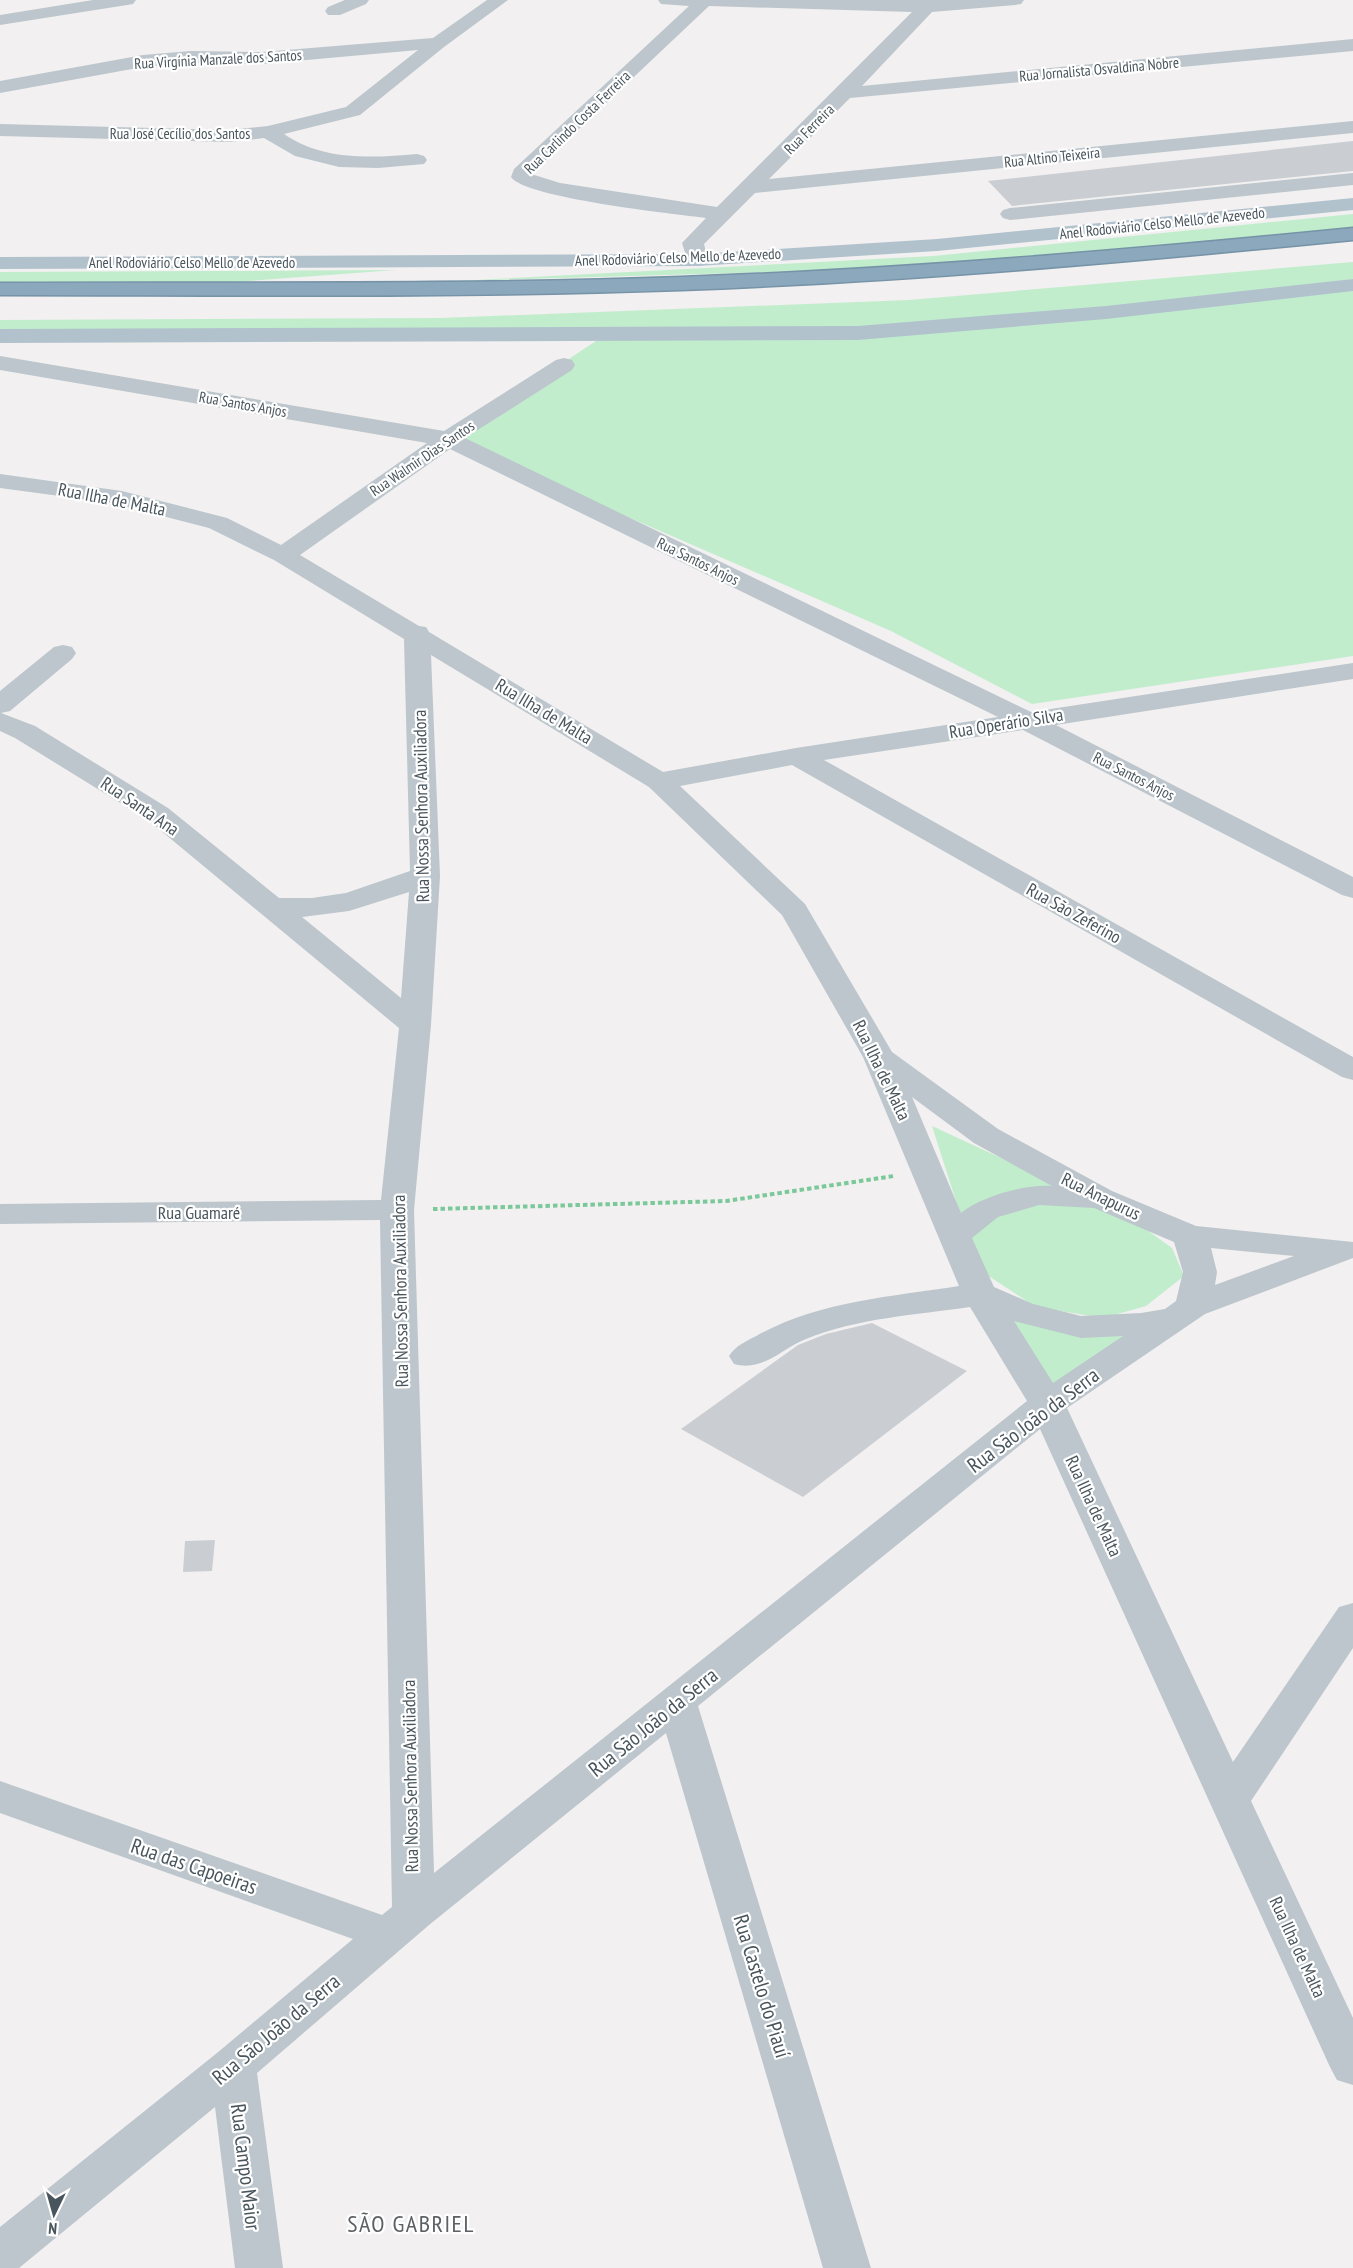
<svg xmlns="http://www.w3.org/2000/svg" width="1353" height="2268" font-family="'PT Sans Narrow',sans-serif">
<rect width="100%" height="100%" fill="#f2f0f0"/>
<path fill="#c1edcd" d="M1353 214V228L1105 252 804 271 457 281 933 256Z
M1353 262V279L1180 301 1353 285V656L1032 704 891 631 448 439 605 335 0 331V320L441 318 909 300Z
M396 270 208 284 0 285V272Z
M932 1126 1060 1185 1029 1189 977 1203 961 1217Z
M1029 1204H1085L1129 1217 1172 1248 1184 1276 1146 1306 1103 1318 1036 1307 987 1275 967 1235 990 1218Z
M1002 1312 1128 1332 1053 1399Z"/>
<path fill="#caced2" d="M1353 141V171L1012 206 988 181Z
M872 1323 967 1371 803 1497 681 1429 798 1345 826 1334Z
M215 1540 212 1571 183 1572 185 1541Z"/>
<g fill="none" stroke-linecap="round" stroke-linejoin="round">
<defs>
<path id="highway" d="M1353 228V240C1129 262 905 282 681 290 454 298 227 295 0 295V283C227 282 454 285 681 277 905 269 1129 250 1353 228Z"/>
</defs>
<use href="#highway" stroke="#7693a7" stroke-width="3"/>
<path stroke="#7bc99a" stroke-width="4" stroke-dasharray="4.5 3" stroke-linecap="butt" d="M433 1209 726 1201 894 1176"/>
<path fill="#bcc6cc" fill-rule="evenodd" d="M93 0H136L133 4 127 5 0 25V15Z
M345 0H369L366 4 340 15H328L325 11 328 7Z
M487 0H508L444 47 360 115 284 134C323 161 372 158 417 154L424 156 427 160 424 164 378 168 339 167 295 156 264 138 229 142 0 136V124L229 130 268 126 346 107 418 50 262 64 191 63 143 67 0 93V81L143 55 191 51 262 52 433 38Z
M658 0H1024L1021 4 1015 5 932 12 862 86 1353 39V51L850 98 769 179 1353 121V133L755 193 704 244 708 260 705 265 697 266 689 265 682 243 706 218C675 214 525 198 511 177L514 169 689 6 661 4ZM709 6 912 12 717 207 560 183 531 174Z
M1353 173V185L1010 220 1003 218 1000 214 1003 210 1010 208Z
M0 356 444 431 556 360 564 358 572 360 575 365 572 370 465 438 1031 712 1353 663V679L1056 725 1353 877V898L1342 895 1023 730 824 760 1353 1057V1080L1342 1077 792 765 680 786 805 904 892 1052 998 1129 1112 1191 1196 1226 1353 1242V1258L1205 1314 1067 1408 1233 1762 1339 1607 1353 1603V1648L1251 1801 1353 2018V2085L1337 2080 1330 2067 1040 1429 698 1706 871 2268H823L666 1733 429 1925 257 2073 283 2268H235L215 2107 19 2268H0V2227L217 2053 353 1939 0 1813V1781L382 1915 392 1907 380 1220 0 1224V1204L381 1200 399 1028 148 820 15 738 0 731V691L54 647 63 645 72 647 76 653 72 659 10 711 1 713 35 726 168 808 279 898H312L346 893 410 871 404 639 274 560 209 528 112 503 0 488V474L122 491 227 518 281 545 427 443 0 370ZM450 449 998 717 796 748 663 772 429 632 426 627 419 626 300 555ZM431 655 649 787 782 915 863 1057 959 1286C890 1297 820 1301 758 1335 747 1341 736 1345 729 1356L734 1364C763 1372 781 1349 806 1339 857 1318 916 1315 970 1307L1027 1401 434 1873 414 1210 431 1025 440 876ZM409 892 401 998 302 917 349 911ZM912 1097 974 1143 1052 1186C1026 1184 982 1196 961 1213ZM1039 1205 1094 1208 1174 1242 1183 1272 1176 1301 1165 1309 1141 1313 1081 1316 1033 1304 994 1287 972 1238 998 1217ZM1211 1248 1294 1256 1215 1285 1217 1272ZM1014 1321 1081 1338 1123 1336 1053 1383Z"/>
<path fill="#b1c2cd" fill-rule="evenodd" d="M1353 198V210L937 251 697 266 0 269V257L697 254 937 239Z
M1353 279V291L1106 319 858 340 0 343V329L858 326 1106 306Z"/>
<use href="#highway" fill="#8ba8bc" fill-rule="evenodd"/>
</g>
<g text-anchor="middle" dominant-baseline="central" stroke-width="4.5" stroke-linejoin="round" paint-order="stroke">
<g font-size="15" fill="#49555c" stroke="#fff">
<text transform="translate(218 59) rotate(-3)">Rua Virgínia Manzale dos Santos</text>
<text transform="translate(1099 69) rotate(-5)">Rua Jornalista Osvaldina Nobre</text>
<text transform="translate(577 122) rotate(-44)">Rua Carlindo Costa Ferreira</text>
<text transform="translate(809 129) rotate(-45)">Rua Ferreira</text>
<text x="180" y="133">Rua José Cecílio dos Santos</text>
<text transform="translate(1052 157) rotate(-6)">Rua Altino Teixeira</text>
<text transform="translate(1162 223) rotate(-6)">Anel Rodoviário Celso Mello de Azevedo</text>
<text transform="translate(678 257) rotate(-2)">Anel Rodoviário Celso Mello de Azevedo</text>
<text x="192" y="262">Anel Rodoviário Celso Mello de Azevedo</text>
<text transform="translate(243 404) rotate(10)">Rua Santos Anjos</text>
<text transform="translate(422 458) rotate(-34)">Rua Walmir Dias Santos</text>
<text transform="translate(698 561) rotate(26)">Rua Santos Anjos</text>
<text transform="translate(1134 776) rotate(27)">Rua Santos Anjos</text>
</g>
<g font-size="18" fill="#49555c" stroke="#fff">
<text transform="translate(112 499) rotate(11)">Rua Ilha de Malta</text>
<text transform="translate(544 711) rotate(31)">Rua Ilha de Malta</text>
<text transform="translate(1006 723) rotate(-9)">Rua Operário Silva</text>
<text transform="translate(140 806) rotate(34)">Rua Santa Ana</text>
<text transform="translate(421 806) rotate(-91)">Rua Nossa Senhora Auxiliadora</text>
<text transform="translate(1074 913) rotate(29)">Rua São Zeferino</text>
<text transform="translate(882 1070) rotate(64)">Rua Ilha de Malta</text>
<text transform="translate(1101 1196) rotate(26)">Rua Anapurus</text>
<text x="199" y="1212">Rua Guamaré</text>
<text transform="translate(400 1291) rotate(-91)">Rua Nossa Senhora Auxiliadora</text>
<text transform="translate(1094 1506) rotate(65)">Rua Ilha de Malta</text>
<text transform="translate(410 1776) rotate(-91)">Rua Nossa Senhora Auxiliadora</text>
<text transform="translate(1298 1947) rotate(65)">Rua Ilha de Malta</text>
</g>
<g font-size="21" fill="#49555c" stroke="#fff">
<text transform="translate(1033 1420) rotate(-37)">Rua São João da Serra</text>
<text transform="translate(653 1722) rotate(-39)">Rua São João da Serra</text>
<text transform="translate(194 1866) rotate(19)">Rua das Capoeiras</text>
<text transform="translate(762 1986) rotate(73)">Rua Castelo do Piauí</text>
<text transform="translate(276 2029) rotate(-40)">Rua São João da Serra</text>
<text transform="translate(246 2167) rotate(83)">Rua Campo Maior</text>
</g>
<g font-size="24" letter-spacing="1.5" fill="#5d6164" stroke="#fff">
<text x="411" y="2223">SÃO GABRIEL</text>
</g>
</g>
<g transform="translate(54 2214) rotate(185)" stroke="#ffffff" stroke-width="4.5" paint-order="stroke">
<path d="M0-4.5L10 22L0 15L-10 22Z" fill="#49555c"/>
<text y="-9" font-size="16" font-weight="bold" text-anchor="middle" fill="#49555c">N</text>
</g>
</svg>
